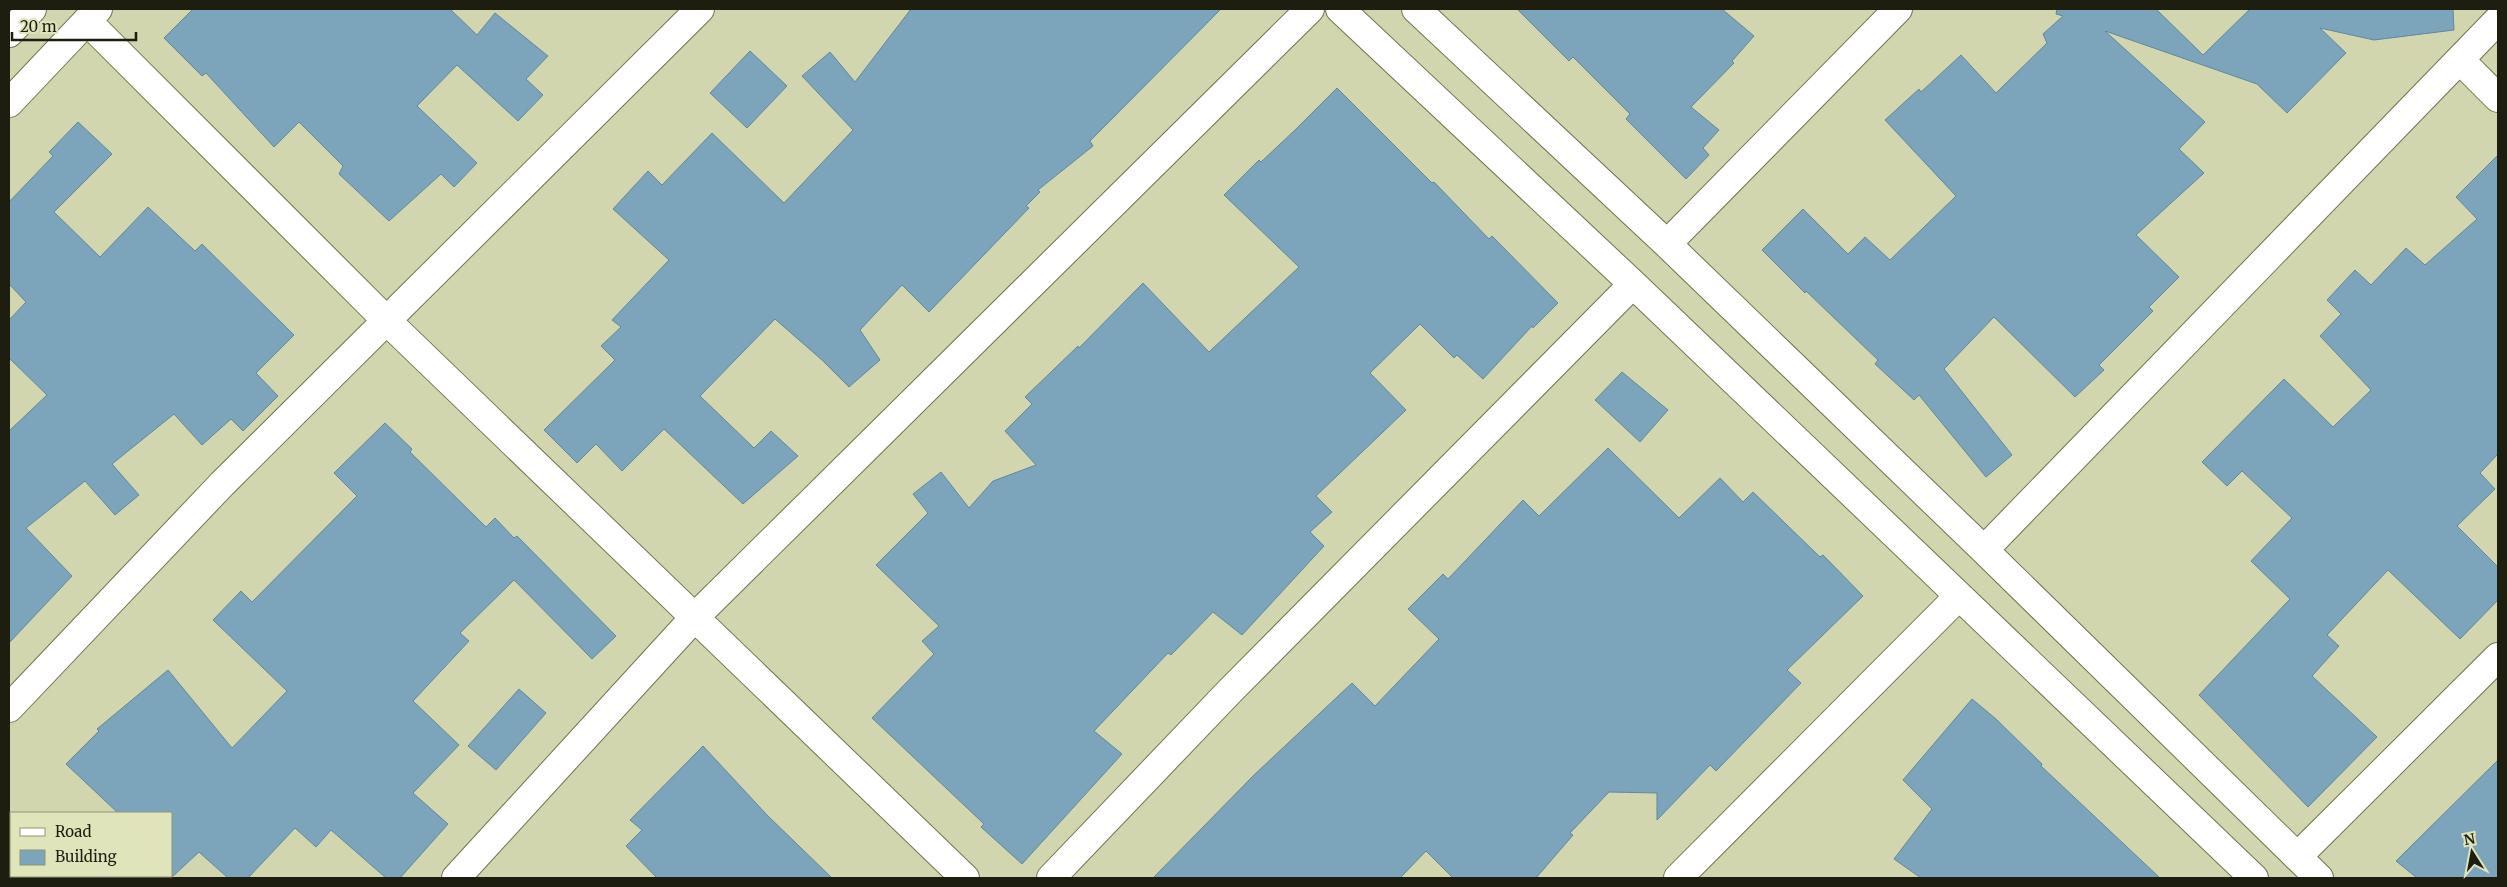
<svg xmlns="http://www.w3.org/2000/svg" width="2507" height="887" font-family="Merriweather,serif">
<rect width="100%" height="100%" fill="#d2d6ae"/>
<path fill="#7ca4ba" stroke="#61889d" d="M193 9H450L477 35 495 13 548 56 526 79 543 95 518 121 457 65 417 106 477 163 454 187 441 174 389 221 339 174 343 166 299 122 274 147 206 73 202 76 164 38Z
M911 9H1221L1090 141 1093 146 1038 190 1040 192 1026 206 1029 208 929 312 902 285 860 330 880 360 849 387 822 360 775 319 700 396 754 448 771 431 798 456 743 504 664 429 622 471 596 444 577 463 544 430 615 360 601 346 621 327 612 320 669 260 613 209 648 171 662 185 712 133 784 203 853 130 802 76 830 52 855 82Z
M1517 9H1722L1754 36 1732 61 1734 63 1691 107 1719 130 1703 148 1709 155 1686 179 1626 119 1630 114 1573 57 1569 61Z
M2057 9H2156L2203 55 2250 9H2453L2454 30 2374 40 2320 28 2346 53 2287 113 2257 84 2105 31 2205 122 2179 149 2204 173 2136 235 2179 277 2149 307 2153 311 2099 365 2104 370 2075 397 1994 317 1944 369 2012 455 1986 477 1919 395 1914 400 1875 364 1878 360 1806 291 1805 293 1762 250 1803 209 1848 254 1865 237 1890 260 1956 196 1885 120 1919 89 1921 92 1961 55 1996 93 2047 43 2043 34 2063 16 2056 14Z
M750 51 787 86 747 128 710 93Z
M1337 88 1432 183 1434 182 1489 239 1492 236 1558 303 1533 328 1532 326 1483 379 1457 355 1454 358 1420 324 1370 373 1406 410 1316 496 1332 512 1310 532 1324 546 1242 635 1213 612 1171 655 1168 653 1094 731 1122 754 1022 864 981 827 984 824 872 718 934 654 922 641 939 626 876 565 928 513 913 494 941 472 969 508 993 481 1036 465 1005 431 1032 404 1025 397 1078 346 1079 348 1143 283 1209 352 1299 267 1224 195 1259 160 1261 162 1295 130Z
M78 122 112 154 54 212 100 257 148 207 195 251 202 244 294 335 256 373 278 396 243 431 231 419 202 445 174 414 112 464 139 495 115 515 85 481 26 528 72 576 9 643V431L47 395 9 358V320L26 302 9 284V202L53 156 49 152Z
M2498 155V454L2480 473 2495 489 2457 526 2498 567V600L2460 639 2388 570 2327 635 2339 646 2312 676 2377 737 2308 807 2199 695 2290 599 2251 561 2292 518 2242 471 2227 486 2202 462 2284 379 2333 427 2371 390 2320 336 2341 314 2327 300 2355 270 2371 285 2406 248 2425 265 2477 219 2456 197Z
M1622 372 1668 410 1640 442 1595 400Z
M385 423 412 449 410 452 486 527 495 518 514 538 517 536 616 636 592 659 514 580 460 633 469 641 413 701 459 745 413 793 448 824 400 878H386L331 830 316 847 295 828 248 878H228L199 852 171 878V813H118L66 764 99 731 97 729 168 670 232 748 287 691 213 620 241 591 252 602 357 496 334 473Z
M1608 448 1679 518 1720 478 1743 502 1753 492 1820 557 1823 555 1863 596 1787 670 1801 683 1716 771 1710 765 1657 820V793L1609 792 1570 833 1573 835 1536 878H1453L1426 851 1400 878H1153L1254 775 1352 683 1375 706 1439 639 1408 609 1443 574 1448 579 1523 500 1539 516Z
M519 689 546 713 496 770 468 746Z
M1972 699 1996 719 2042 764 2041 766 2160 878H1921L1894 859 1932 809 1903 780Z
M703 746 767 815 832 878H657L626 846 642 830 630 820Z
M2498 760V878H2417L2396 861Z"/>
<g fill="none" stroke-linecap="round" stroke-linejoin="round">
<defs>
<path id="minor" d="M1340 9 1633 284 2254 878
M1416 9 1667 244 1984 550 2319 878
M87 21 386 320 965 878
M9 33 32 9
M2460 60 2498 98
M9 103 98 9
M1667 244 1898 9
M1984 550 2498 20
M9 708 222 484 700 9
M2297 857 2498 657
M456 878 695 617 1310 9
M1051 878 1229 692 1633 284
M1678 878 1959 596"/>
</defs>
<use href="#minor" stroke="#71744f" stroke-width="30"/>
<use href="#minor" stroke="#fff" stroke-width="28"/>
</g>
<rect width="2507" height="887" fill="none" stroke="#1d1e0f" stroke-width="20"/>
<rect x="10" y="812" width="162" height="65" fill="#dfe4bb" stroke="#919576"/>
<rect x="20" y="828" width="25" height="8" fill="#ffffff" stroke="#919576"/>
<text x="55" y="837" font-size="15" fill="#1d1e0f">Road</text>
<rect x="20" y="850" width="25" height="15" fill="#7ca4ba" stroke="#919576"/>
<text x="55" y="862" font-size="15" fill="#1d1e0f">Building</text>
<g transform="translate(2472 852) rotate(349)" stroke="#dfe4bb" stroke-width="4" paint-order="stroke">
<path d="M0-4L9 19L0 12L-9 19Z" fill="#1d1e0f"/>
<text y="-8" font-size="14" font-weight="bold" text-anchor="middle" fill="#1d1e0f">N</text>
</g>
<path d="M12 32v8h124v-8" fill="none" stroke="#1d1e0f" stroke-width="2.5"/>
<text x="20" y="32" font-size="15" fill="#1d1e0f" stroke="#dfe4bb" stroke-width="4" paint-order="stroke">20 m</text>
</svg>
